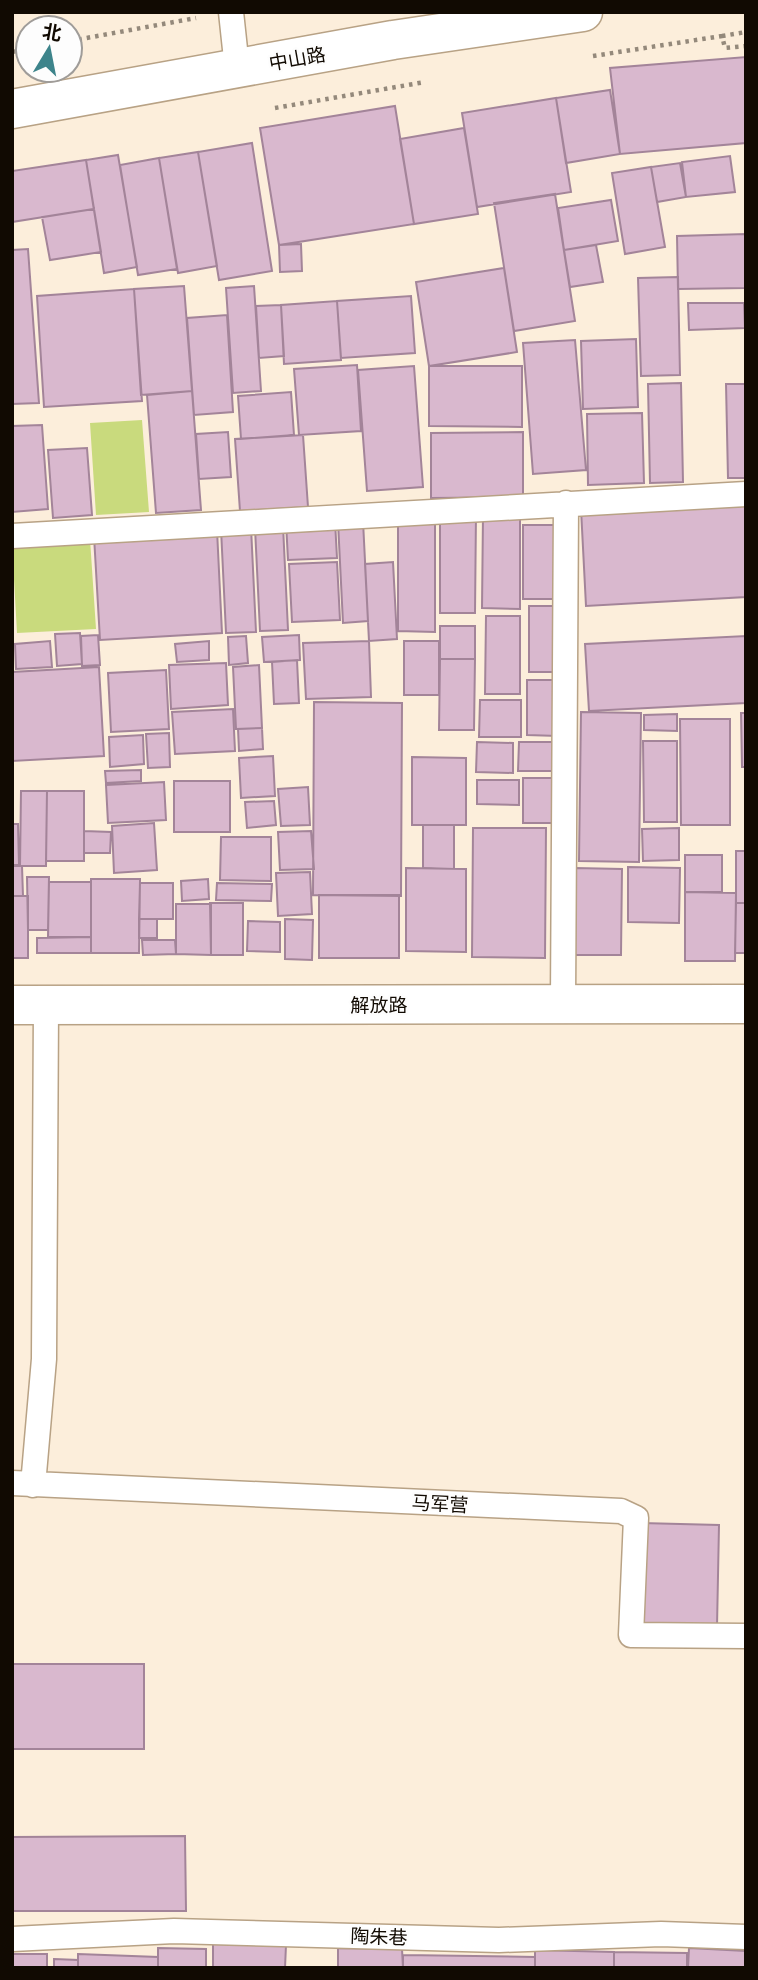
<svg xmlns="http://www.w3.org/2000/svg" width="758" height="1980" font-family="Barlow,'Noto Sans SC',sans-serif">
<rect width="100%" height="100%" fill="#fceedb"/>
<path fill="#c9da7d" d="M142 420 149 512 96 515 90 423Z
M90 539 96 629 17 633 12 543Z"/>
<path fill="#d9b8ce" stroke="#a38499" stroke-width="2" d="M746 57V143L620 154 610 68Z
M610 90 620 154 566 163 556 98Z
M556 98 571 192 477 207 462 113Z
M395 106 414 224 279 245 260 128Z
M464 128 478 214 414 224 400 139Z
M252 143 272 271 219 280 198 152Z
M198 152 217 266 178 273 159 158Z
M118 155 137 267 104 273 86 160Z
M730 156 735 192 686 197 682 162Z
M159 158 177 269 138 275 120 165Z
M86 160 94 209 12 222V171Z
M680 163 686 197 657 202 651 167Z
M651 167 665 247 625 254 612 173Z
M555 194 575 321 514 331 494 203Z
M611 200 618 241 564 250 558 208Z
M94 209 101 252 50 260 42 217Z
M746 234V288L678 289 677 236Z
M301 244 302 271 280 272 279 245Z
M596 245 603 282 570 287 564 250Z
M28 249 39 403 12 404V250Z
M504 268 517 352 429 366 416 282Z
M678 277 680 375 641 376 638 278Z
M184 286 192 391 141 395 134 289Z
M254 286 261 391 233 393 226 288Z
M134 289 142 401 44 407 37 296Z
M411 296 415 353 341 358 337 301Z
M337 301 341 360 284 364 281 305Z
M688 303H744L745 328 689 330Z
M281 305 284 356 259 358 256 306Z
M227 315 233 412 194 415 187 318Z
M636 339 638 407 583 409 581 341Z
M575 340 586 470 533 474 523 343Z
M357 365 361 431 299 435 294 369Z
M414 366 423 487 367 491 358 370Z
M429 366H522V427L429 426Z
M681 383 683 482 650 483 648 384Z
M726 384H746V478H728Z
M192 391 201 510 156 513 147 395Z
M291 392 294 435 241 439 238 396Z
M642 413 644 483 588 485 587 414Z
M42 425 48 509 12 512V426Z
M228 432 231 477 199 479 196 434Z
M523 432V497L431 498V433Z
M303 435 308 507 240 511 235 439Z
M87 448 92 515 53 518 48 450Z
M746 501V597L586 606 581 509Z
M476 513 475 613H440V514Z
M483 515 520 516V609L482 608Z
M398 518 435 519V632L398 631Z
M335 521 337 558 288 560 286 522Z
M363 521 368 621 343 623 338 522Z
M523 525H554V599H523Z
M283 526 288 630 260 631 255 528Z
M251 527 256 632 226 633 221 529Z
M217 530 222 633 100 640 94 536Z
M337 562 340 620 292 622 289 564Z
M393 562 397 639 369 641 365 564Z
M529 606H555V672H529Z
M486 616H520V694H485Z
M440 626H475V659H440Z
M80 633 82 664 57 666 55 634Z
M98 635 100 665 82 666 81 636Z
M299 635 300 660 264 662 262 637Z
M246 636 248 663 229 665 228 637Z
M746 636V703L589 711 585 644Z
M50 641 52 667 16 669 15 644Z
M209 641V660L177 662 175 644Z
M369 641 371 697 306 699 303 643Z
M404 641H439V695H404Z
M440 659H475L474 730H439Z
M297 660 299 703 274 704 272 662Z
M226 663 228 705 171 709 169 665Z
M259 665 262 728 236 729 233 667Z
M99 667 104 756 12 761V672Z
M166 670 169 729 111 732 108 673Z
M527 680H558V736L527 735Z
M480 700H521V737H479Z
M314 702 402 703 401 896 313 895Z
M233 709 235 751 175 754 172 712Z
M581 712 641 713 639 862 579 861Z
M741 713H746V767H742Z
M677 714V731L644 730V715Z
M680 719H730V825H681Z
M262 728 263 749 239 751 238 729Z
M169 733 170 767 148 768 146 734Z
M143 735 144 764 110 767 109 737Z
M643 741H677V822H644Z
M477 742 513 743V773L476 772Z
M519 742H554V771H518Z
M273 756 275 796 241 798 239 758Z
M412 757 466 758V825H412Z
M141 770V781L106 783 105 771Z
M523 778H559V823H523Z
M477 780H519V805L477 804Z
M174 781H230V832H174Z
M164 782 166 820 108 823 106 785Z
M308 787 310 825 281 826 278 789Z
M21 791H47L46 866H20Z
M47 791H84V861H46Z
M274 801 276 825 247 828 245 802Z
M154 823 157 870 114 873 112 826Z
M12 824H18L19 865H12Z
M423 825H454V869L423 868Z
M473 828H546L545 958 472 957Z
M679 828V860L643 861 642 829Z
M84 831 111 832 110 853H84Z
M311 831 314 869 280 870 278 832Z
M221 837H271V881L220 880Z
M736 851H746V903H736Z
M685 855H722V892H685Z
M12 866H22L23 896H12Z
M628 867 680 868 679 923 628 922Z
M406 868 466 869V952L406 951Z
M575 868 622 869 621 955H574Z
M310 872 312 914 278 916 276 873Z
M27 877H49L48 930H28Z
M91 879H140L139 953H91Z
M208 879 209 899 182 901 181 881Z
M49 882H91V937H48Z
M140 883H173V919H139Z
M217 883 272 884 271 901 216 900Z
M685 892 736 893 735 961H685Z
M319 895H399V958H319Z
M12 896H28V958H12Z
M210 903H243V955H211Z
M736 903H746V953H735Z
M176 904H211V955L176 954Z
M139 919H157V938H139Z
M285 919 313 920 312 960 285 959Z
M248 921 280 922V952L247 951Z
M91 937V953H37V938Z
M142 940H175L176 954 143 955Z
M641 1523 719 1525 717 1627 639 1625Z
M12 1664H144V1749H12Z
M185 1836 186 1911H12V1837Z
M213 1943 286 1945 285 1968H213Z
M158 1948 206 1949V1968H158Z
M338 1948 402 1949 403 1968H338Z
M689 1948 746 1951V1968H688Z
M535 1950 614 1952V1968H535Z
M614 1952 687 1953V1968H614Z
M12 1954H47V1968H12Z
M78 1954 158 1957V1968H78Z
M403 1955 535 1957V1968H403Z
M54 1959 78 1960V1968H54Z"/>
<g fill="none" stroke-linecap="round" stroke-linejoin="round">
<defs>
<path id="service" d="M231 12 237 68
M12 536 746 494
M563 1002 566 503
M12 1483 621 1511 636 1518 631 1635 746 1636
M33 1485 44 1359 46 1006
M12 1939 174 1931 499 1940 661 1934 746 1937"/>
<path id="tertiary" d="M12 109 393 40 583 12
M12 1005 746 1004"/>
</defs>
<use href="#service" stroke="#b8a285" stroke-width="27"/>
<use href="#tertiary" stroke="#b8a285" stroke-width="41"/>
<path stroke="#94897b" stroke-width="4.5" stroke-dasharray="3.5 5" stroke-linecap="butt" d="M722 36 746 32
M70 41 196 18
M12 52 28 49
M593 56 722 36 725 48 746 46
M275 108 425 82"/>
<use href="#service" stroke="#fff" stroke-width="24"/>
<use href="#tertiary" stroke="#fff" stroke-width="38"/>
</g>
<g text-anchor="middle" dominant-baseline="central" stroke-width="5" stroke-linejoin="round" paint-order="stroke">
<g font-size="19" fill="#110a02" stroke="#fdfdfd">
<text transform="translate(297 58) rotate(-10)">中山路</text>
<text x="379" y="1004">解放路</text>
<text transform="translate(440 1503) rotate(3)">马军营</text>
<text transform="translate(379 1936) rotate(2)">陶朱巷</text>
</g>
</g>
<rect width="758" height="1980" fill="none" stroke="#110a02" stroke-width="28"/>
<g transform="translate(49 49) rotate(10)"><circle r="33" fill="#fdfdfd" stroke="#9f9c99" stroke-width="2"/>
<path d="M0-5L12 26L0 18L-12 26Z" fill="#3d848b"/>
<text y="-10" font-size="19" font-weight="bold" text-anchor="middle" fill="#110a02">北</text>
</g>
</svg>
